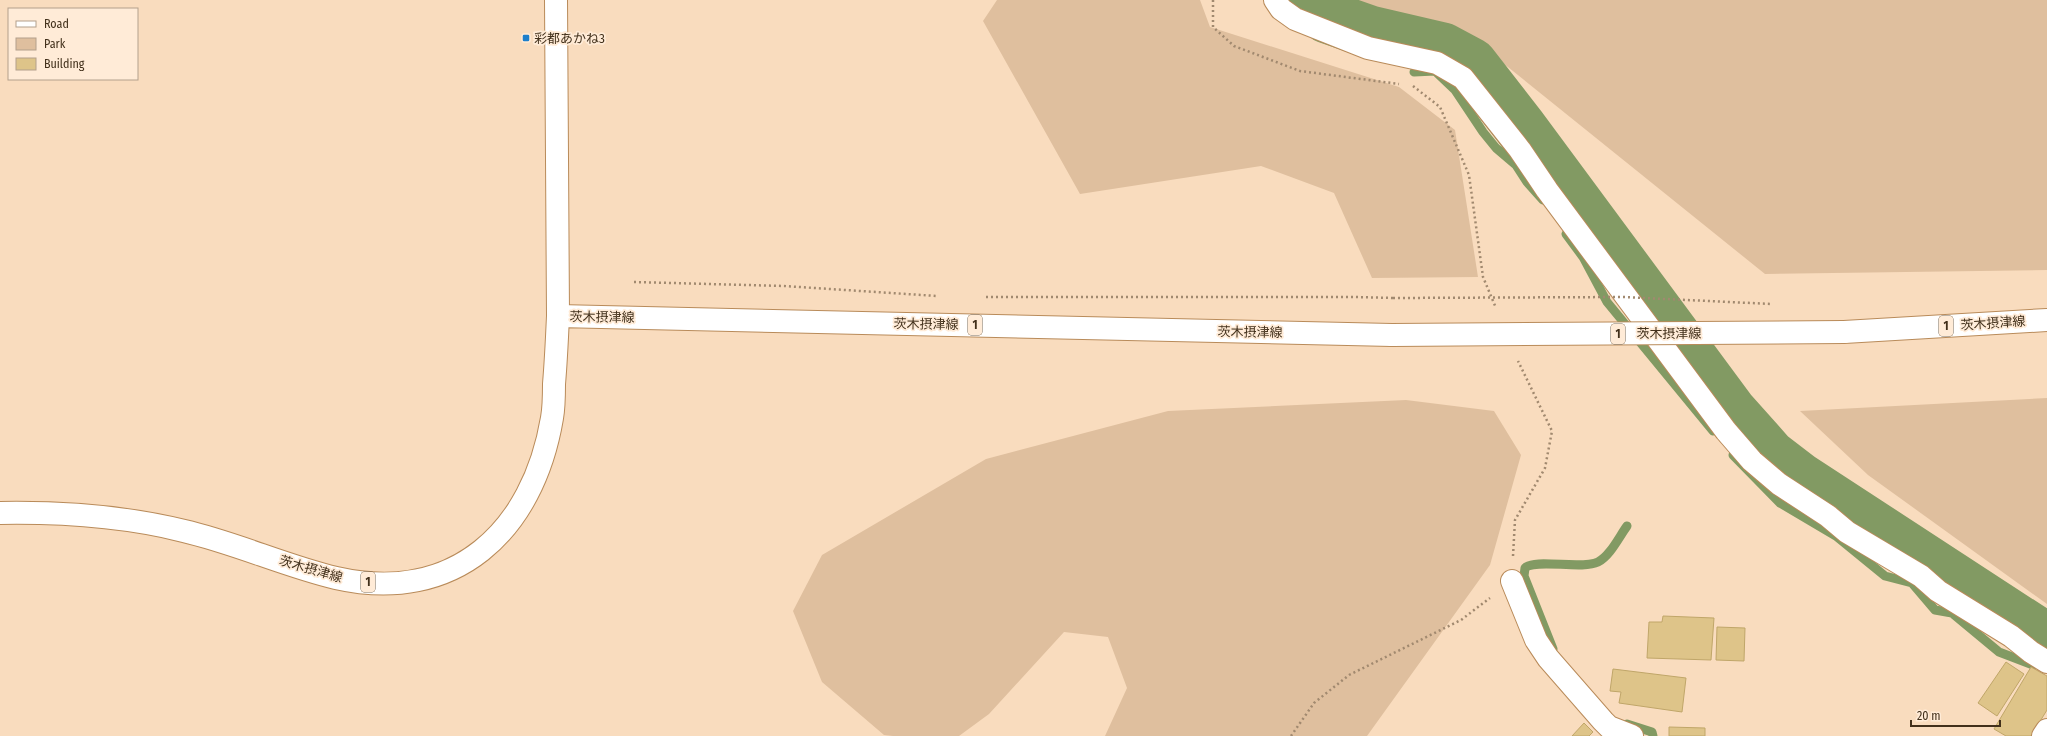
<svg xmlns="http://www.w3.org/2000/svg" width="2047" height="736" font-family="'Fira Sans Condensed','Noto Sans JP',sans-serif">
<rect width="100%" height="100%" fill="#f9dcbe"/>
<path fill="#dfbf9e" d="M997 0H1200L1210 27 1399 87 1455 130 1478 277 1372 278 1334 193 1261 166 1080 194 983 21Z
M1329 0H2047V270L1765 274 1483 47 1338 9Z
M2047 398V604L1868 475 1800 411Z
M1406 400 1494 411 1521 455 1490 565 1367 736H1105L1127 688 1108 637 1064 632 989 714 959 736H893L884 735 822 682 793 611 822 555 986 459 1168 411Z"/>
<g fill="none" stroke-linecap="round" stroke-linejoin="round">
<path stroke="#829a63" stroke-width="9" d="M1414 72 1435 71 1455 90 1483 132 1496 148 1516 165 1527 182 1543 200
M1566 234 1583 257 1607 302 1713 431
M1733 455 1780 503 1836 536 1885 576 1912 583 1935 610 1952 613 1999 652 2033 665
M1553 649 1524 576 1525 568C1534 558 1582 570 1598 562 1610 556 1619 537 1627 526
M1627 724 1652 732 1653 736"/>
<path stroke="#829a63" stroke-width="53" d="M1309 0 1327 17 1370 32 1443 49 1471 64 1520 127 1730 411 1770 456 1800 479 2047 640"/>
</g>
<path fill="#dec489" stroke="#c0a669" d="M1663 616 1714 618 1711 660 1647 658 1649 622H1662Z
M1717 627 1745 628 1744 661 1716 660Z
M2006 662 2024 674 1997 716 1978 703Z
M2031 667 2047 676V710L2031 736H2006L1994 729Z
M1613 669 1686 678 1682 712 1619 703 1621 692 1610 691Z
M1584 723 1593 732 1589 736H1572Z
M1669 727 1705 728V736H1669Z"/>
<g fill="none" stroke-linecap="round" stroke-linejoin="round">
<defs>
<path id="street" d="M1275 0 1281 9 1295 19 1368 48 1437 63 1463 78 1520 150 1547 190 1726 431 1752 461 1779 484 1828 516 1847 532 1921 576 1938 591 2011 636 2031 652 2047 662
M1512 581 1536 640 1548 658 1603 721 1609 727 1632 736
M2043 736 2047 730"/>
<path id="secondary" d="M556 0 558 316"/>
<path id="primary" d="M1844 332 2047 320
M0 513C62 512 124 516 184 531 236 543 285 566 336 578 455 605 533 531 552 418 554 407 554 395 554 384 556 361 557 338 558 316L1392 335"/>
</defs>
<use href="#street" stroke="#b98b5a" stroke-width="24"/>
<use href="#secondary" stroke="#b98b5a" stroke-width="24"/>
<use href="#primary" stroke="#b98b5a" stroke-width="24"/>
<path stroke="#a1896f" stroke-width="2.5" stroke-dasharray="2 3" stroke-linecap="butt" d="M1213 0V27L1234 46 1300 71 1399 84
M1413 86 1440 107 1469 175 1483 277 1496 308
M634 282 784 286 937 296
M986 297H1354L1393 298
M1513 556 1515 520 1545 468 1552 431 1518 361
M1291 736 1314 703 1349 675 1461 620 1490 598"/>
<use href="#street" stroke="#fff" stroke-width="22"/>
<use href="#secondary" stroke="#fff" stroke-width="22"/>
<use href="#primary" stroke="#fff" stroke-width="22"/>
<defs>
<path id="primary-bridge" d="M1392 335 1844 332"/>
</defs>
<use href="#primary-bridge" stroke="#b98b5a" stroke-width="24" stroke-linecap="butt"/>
<path stroke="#a1896f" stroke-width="2.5" stroke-dasharray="2 3" stroke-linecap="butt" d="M1393 298 1623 297 1772 304"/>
<use href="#primary-bridge" stroke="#fff" stroke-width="22"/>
</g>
<rect fill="#1d7fcb" stroke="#ffebd7" stroke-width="1.5" x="522" y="34" width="8" height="8" rx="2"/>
<g text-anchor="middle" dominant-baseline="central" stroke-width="3.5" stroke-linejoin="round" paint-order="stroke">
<g fill="#ffebd7" stroke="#7b6853" stroke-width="1">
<rect x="968" y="315" width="14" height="20" rx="3"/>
<rect x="1939" y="316" width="14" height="20" rx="3"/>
<rect x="1611" y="324" width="14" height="20" rx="3"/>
<rect x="361" y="572" width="14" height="20" rx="3"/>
</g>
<g font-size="12" font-weight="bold" fill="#42301b">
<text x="975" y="325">1</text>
<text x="1946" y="326">1</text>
<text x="1618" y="334">1</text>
<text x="368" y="582">1</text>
</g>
<g font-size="13" fill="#42301b" stroke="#ffebd7" text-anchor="start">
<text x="534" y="38">彩都あかね3</text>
</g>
<g font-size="13" fill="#42301b" stroke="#ffebd7">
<text transform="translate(602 317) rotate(1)">茨木摂津線</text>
<text transform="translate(1993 323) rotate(-4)">茨木摂津線</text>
<text transform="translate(926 324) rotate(1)">茨木摂津線</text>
<text transform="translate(1250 332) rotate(1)">茨木摂津線</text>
<text x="1669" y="333">茨木摂津線</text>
<text transform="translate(311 569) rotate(16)">茨木摂津線</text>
</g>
</g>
<rect x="8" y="8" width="130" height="72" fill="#ffebd7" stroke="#b3a08c"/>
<rect x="16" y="21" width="20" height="6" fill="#ffffff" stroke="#b3a08c"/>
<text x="44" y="28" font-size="12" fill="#42301b">Road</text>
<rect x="16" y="38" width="20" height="12" fill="#dfbf9e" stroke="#b3a08c"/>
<text x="44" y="48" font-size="12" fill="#42301b">Park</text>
<rect x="16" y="58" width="20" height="12" fill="#dec489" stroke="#b3a08c"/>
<text x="44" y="68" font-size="12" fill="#42301b">Building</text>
<path d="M1911 720v6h89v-6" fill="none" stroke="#42301b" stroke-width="2"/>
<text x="1917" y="720" font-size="12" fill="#42301b" stroke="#ffebd7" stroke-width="3" paint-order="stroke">20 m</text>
</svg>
